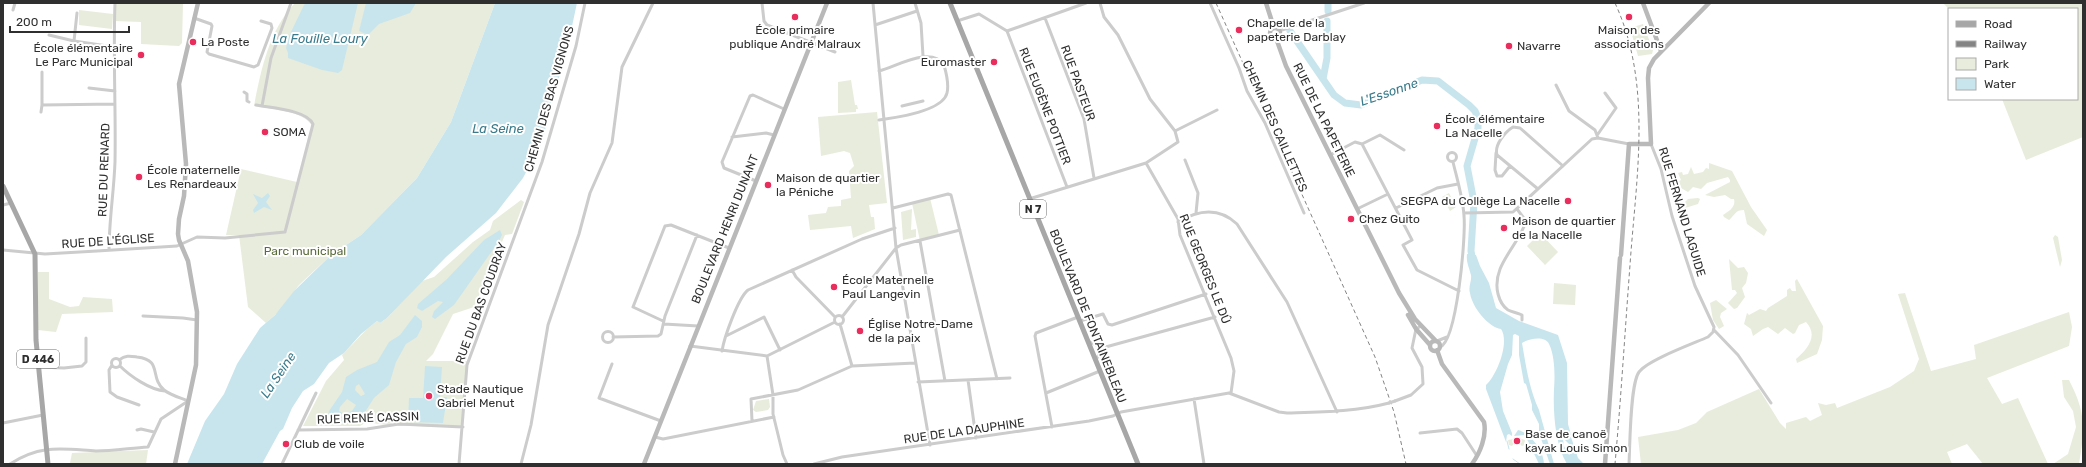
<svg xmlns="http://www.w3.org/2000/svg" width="2086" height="467" font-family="Rubik,sans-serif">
<rect width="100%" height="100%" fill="#fff"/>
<path fill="#e8ecdc" d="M116 3H183L182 43 179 46 141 44V22L115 21Z
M295 3H495L451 122 417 178 361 235 331 255 299 285 279 311 266 323 248 307 239 235H226L241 169 297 182 312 126C305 111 270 109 254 106 261 70 269 30 295 3Z
M1943 3H2083V137L2026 160 2002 99H2077V9H1949Z
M79 10 113 14 112 29 79 25Z
M1643 24 1653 50 1652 54 1638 56 1630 28Z
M851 80 855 105H857L858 109H856V112L838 113V82Z
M877 112 887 203 869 205 871 217H874L875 229 853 238 851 226 810 230 808 215 826 213 828 207 841 206V200L851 198 849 171 854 166 850 153 844 151 821 156 818 117Z
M1709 163 1732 171 1751 207 1767 230 1764 236 1747 224 1744 210C1735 210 1735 215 1729 220L1724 217 1723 215C1729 211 1736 207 1734 199H1731L1725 195 1714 197 1705 195 1730 182V180L1728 177 1707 183 1701 189 1693 187 1688 192 1674 184 1681 180 1678 173 1682 172 1683 175 1688 174 1691 167 1694 174 1703 172 1706 168 1709 169Z
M1449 193 1456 207 1450 211 1442 197Z
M930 198 939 235 920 241 912 203Z
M1698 198 1700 199 1698 204 1685 208 1682 205 1688 199Z
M521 200 524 202 512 234 505 235 474 307 453 314 433 354 426 361H468L463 427C431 426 398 428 367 422L360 426H303L326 381 344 360 342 355 367 329 377 321 380 323 387 318 422 281 434 277 473 242 490 230 493 221Z
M912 209 911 230 916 229V237L903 240 901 212Z
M1540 233 1558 252 1545 265 1527 246Z
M2055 235 2058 237 2062 260 2060 267 2053 238Z
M1729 259 1738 268 1744 267 1748 273 1746 283 1742 288 1745 297 1737 308 1734 309 1728 303 1737 293 1735 290H1732Z
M38 272H49V299L70 307 79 306 83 297 112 299 113 312 62 314 56 332 38 330Z
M1797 279 1823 326 1822 340 1817 354 1797 363 1796 359C1807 350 1819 336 1806 322L1799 325 1795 333 1793 334 1785 328 1778 334 1768 327 1763 329 1753 336 1751 329 1744 324 1747 313 1749 315 1760 309 1766 311 1768 308 1787 296V290L1790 288 1792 291H1796L1795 281Z
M1554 283 1576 285 1575 305 1553 304Z
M1905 293 1931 371 1976 359 1974 345 2069 312 2072 327 2069 346 1987 378 2002 404 2018 398 2048 464H1983L1967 444 1947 452 1952 464H1641L1638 437 1678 430 1696 423 1707 412 1759 389 1780 423 1786 429V423L1806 417 1810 421 1822 415 1818 403 1826 405 1835 403 1837 408 1890 387 1914 371 1919 359 1898 294Z
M1716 300 1727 309 1721 313 1720 317 1724 326 1719 329 1713 320 1710 303Z
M2062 380H2069C2086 413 2085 428 2079 464H2053L2068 454 2076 427 2073 411 2064 397Z
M769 399 770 407 768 410 756 412 753 410 756 401Z
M1515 437 1525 440 1524 445 1522 446 1518 442H1515L1512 446 1509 445 1508 440 1514 439Z
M148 450 146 464 70 463 72 453Z"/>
<path fill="#c8e5ed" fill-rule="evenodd" d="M305 3H358L342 70 338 73 322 70 288 58V53L286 48 289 36Z
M366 3H416L410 13 379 24 368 35 359 31Z
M495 3H577L565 59 550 106 543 140 523 178 496 213 446 257 387 318 380 323 377 321 361 334 344 353 329 363 314 384 303 391 292 408 283 429 280 431 262 464H187L205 421 224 394 237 364 260 328 275 315 294 291 331 255 361 235 417 178 451 122Z
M268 193 270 196 266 202 272 210 264 207 254 213 253 210 258 203 253 194 262 198Z
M500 230 502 235 499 241 454 305 435 319 432 317 434 311 443 302 438 301 422 311 417 308 418 304 447 279 484 240Z
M1467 254 1476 255 1480 266 1489 283 1496 308 1519 321 1558 335 1567 363 1568 424 1571 435H1567L1562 432 1564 446 1569 455 1571 453 1569 444 1565 440 1571 437 1578 458 1584 464H1567C1555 444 1553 413 1554 389 1555 376 1555 356 1549 344 1545 335 1528 339 1522 343 1526 366 1529 388 1539 410L1554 464H1550L1539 433V424L1532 410V405L1526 384 1524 383 1519 355V336L1515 334 1513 335 1512 355 1508 364 1500 392 1503 411 1512 433V436L1509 434 1507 435 1506 442 1486 389V385C1497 375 1510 342 1501 329 1488 327 1472 307 1470 293 1468 287 1472 281 1471 275 1469 267 1466 262 1467 254Z
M415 315 422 321V327L417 337 406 344 396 362 389 385 374 398 365 412 358 415 348 424 331 422 328 417 329 411 342 392 346 377 357 370 377 362 389 342 400 335ZM359 384 365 394 361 396 355 390 356 386ZM347 399 356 405 352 411 344 414 339 411 340 407Z
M425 366 442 367 440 397H447L443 423 408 422 409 398H423Z
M1518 430C1530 433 1544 451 1544 464H1539L1525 435 1514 436Z"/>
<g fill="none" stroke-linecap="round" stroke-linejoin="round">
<path stroke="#c8e5ed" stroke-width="1" d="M1507 441 1509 449
M1513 459 1520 464"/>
<path stroke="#c8e5ed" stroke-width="7" d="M1328 11V3
M1290 31 1334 95 1345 103 1361 105 1422 80 1438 81 1469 105 1475 111 1478 118V128L1467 166 1474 202 1471 251 1473 262
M1323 79 1327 58V21"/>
<path stroke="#ccc" stroke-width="3" d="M762 3 764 21 767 25 835 52
M873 3 896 248 930 445
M915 3 921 23 923 56
M1210 3 1239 68 1247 91 1265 123 1304 213
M13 10 15 3
M194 18 211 24 212 26 207 52 209 54 254 67 258 65 272 28 271 24 261 21
M1045 18 1084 119 1094 178
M957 21 979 14 1007 31 1086 3
M875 25 917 11
M1007 31 1067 187
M1279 31 1364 3
M49 35 74 41 114 47
M74 41 77 13
M1556 85 1569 111 1595 130 1598 138
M89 88 115 91
M244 92 247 94V101L249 102
M42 105 115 104
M262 106 271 58 291 3
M902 106 923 101
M41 112 42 105V72
M879 120C894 118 943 111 947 93 949 85 946 72 944 65 931 45 896 67 879 71
M1175 131 1217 110
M1598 134 1616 108 1605 93
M732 137 766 133 774 135
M1362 144 1380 135 1404 150
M1447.5 157a4.5 4.5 0 1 1 9 0a4.5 4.5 0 1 1-9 0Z
M1496 153 1495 170 1497 176H1502L1510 166
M1330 155 1355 142 1362 144 1412 240 1403 245 1417 270 1459 291
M1185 160 1198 193 1196 213
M1146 163 1178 219 1180 235 1231 358 1234 371 1231 393
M756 181 724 168 722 162 750 96 753 95 784 109
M1538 189 1497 155C1494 145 1505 132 1513 127L1520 128 1563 166
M1029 199 1146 163 1178 142 1175 131 1150 99 1118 35 1104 17 1100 3
M3 205 11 203
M893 208 948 194 951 195 997 379
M1396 208 1437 188 1458 184
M1357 209 1388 194
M1517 209 1526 221C1519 246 1491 265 1498 294 1500 301 1502 306 1508 310 1512 312 1518 313 1522 315V320
M1464 213 1513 212 1592 139 1598 138 1629 144
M1178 222C1198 210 1219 207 1237 224L1287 302 1337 412
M920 241 945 381
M3 250 45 254 97 251 177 246 197 237 225 238 285 232 313 124C307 110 271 108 256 105
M109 250C109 221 114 191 115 162 116 109 113 56 115 3
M792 270 796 277 835 317
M834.5 320a4.5 4.5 0 1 1 9 0a4.5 4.5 0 1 1-9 0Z
M143 316 183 318 197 320
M842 317 896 248 901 245 960 230
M663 321 633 307 665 226 671 225 729 248
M1080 321 1103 314 1108 324 1112 325 1206 294
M664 324 698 326
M840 324 852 366
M1714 330 1738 355 1771 403
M602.5 337a5.5 5.5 0 1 1 11 0a5.5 5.5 0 1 1-11 0Z
M726 336 764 317 780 350
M613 337 658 336 661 334 665 316 697 235
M1088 341 1102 348
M1437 341 1447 337
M690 346 767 356 835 322
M1440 347C1457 341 1466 236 1464 216 1463 198 1457 179 1453 162
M1102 348 1215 317
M722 351C724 338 738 298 748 290L862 239 895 228
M767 356 773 395V414L783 455 787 464
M111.5 363a4.5 4.5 0 1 1 9 0a4.5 4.5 0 1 1-9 0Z
M119 360C126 355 130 356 137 357 163 360 149 377 164 390 170 395 181 398 188 401
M1096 360 1102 348
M612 364 599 398 661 421
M112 365 109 370 110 392 117 397 139 405
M120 366C130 376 150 390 165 391
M38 367 64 368 82 366 86 362V338
M968 380 976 438
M918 382 1010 378
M1046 393 1100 371
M1194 399 1204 464
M1395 401 1411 395 1423 384 1422 367 1412 348 1416 329 1421 326
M752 421 751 399 798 390 852 366 915 363
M3 423 43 415
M1052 427 1035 336 1036 333 1078 317
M137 430 141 429 154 432
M298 430 367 429 399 424 463 427
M1420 433 1457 429 1462 433 1477 456
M655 437 663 439 774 417
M10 464C41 444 62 449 96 451 113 451 131 448 148 447L161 419 188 401
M282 464 316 393
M459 464 467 365 542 162 576 46 585 3
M521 464 531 425 548 325 579 234 590 193 612 143 622 67 653 3
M814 464 842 457 1089 421 1113 416 1121 412 1229 393 1279 412 1287 413C1322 412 1355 412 1389 403
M1629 464C1630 446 1630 384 1639 372 1648 360 1692 344 1708 337L1713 332 1714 327 1695 286 1672 216 1661 169 1651 144"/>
<path stroke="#b9b9b9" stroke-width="4.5" d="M1266 3 1274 28
M1643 3 1661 51
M1270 33a5 5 0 1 1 10 0a5 5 0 1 1-10 0Z
M1276 38 1286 66 1399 293 1415 319 1436 341
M1621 255 1629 144H1651L1648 78 1649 68 1654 59 1709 3
M1408 315 1416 329 1430 345
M1430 346a5 5 0 1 1 10 0a5 5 0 1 1-10 0Z
M1437 350 1442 364 1484 422C1487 436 1480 453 1472 464
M175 464 196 365 197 312 188 261 179 240 178 234 179 219 184 196 186 164 179 84 198 3
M644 464 827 3
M1605 464 1620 258"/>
<path stroke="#a7a7a7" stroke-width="5" d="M950 3 1138 464
M3 186 35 254 36 340 48 464"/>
<path stroke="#848484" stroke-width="1" stroke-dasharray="4 3" stroke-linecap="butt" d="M1216 3 1375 357 1394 412 1406 464
M1615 3C1653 85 1636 178 1630 265 1625 331 1621 398 1615 464"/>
<path stroke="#ccc" stroke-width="3" d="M1389 403 1395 401"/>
</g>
<g fill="#e92d5d" stroke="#fff" stroke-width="1.5">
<circle cx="795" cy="17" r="4"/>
<circle cx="1629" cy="17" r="4"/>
<circle cx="1239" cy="30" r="4"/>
<circle cx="193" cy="42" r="4"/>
<circle cx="1509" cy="46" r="4"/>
<circle cx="141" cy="55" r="4"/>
<circle cx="994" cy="62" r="4"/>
<circle cx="1437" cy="126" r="4"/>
<circle cx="265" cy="132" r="4"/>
<circle cx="139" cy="177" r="4"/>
<circle cx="768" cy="185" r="4"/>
<circle cx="1568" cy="201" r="4"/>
<circle cx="1351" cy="219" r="4"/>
<circle cx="1504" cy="228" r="4"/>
<circle cx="834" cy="287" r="4"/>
<circle cx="860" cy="331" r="4"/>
<circle cx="429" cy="396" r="4"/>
<circle cx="1517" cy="441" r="4"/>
<circle cx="286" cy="444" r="4"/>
</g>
<g text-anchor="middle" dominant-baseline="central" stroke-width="4" stroke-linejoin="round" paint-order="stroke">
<g fill="#fff" stroke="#6d6d6d" stroke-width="1">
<rect x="1020" y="200" width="26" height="18" rx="3"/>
<rect x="17" y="350" width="42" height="18" rx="3"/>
</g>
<g font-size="11" font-weight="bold" fill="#2f2f2f">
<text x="1033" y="209">N 7</text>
<text x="38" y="359">D 446</text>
</g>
<g font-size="12" fill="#2f2f2f" stroke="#fff" text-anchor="start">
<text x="1247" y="23">Chapelle de la<tspan x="1247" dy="14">papeterie Darblay</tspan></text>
<text x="795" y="30" text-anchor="middle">École primaire<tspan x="795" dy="14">publique André Malraux</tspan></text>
<text x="1629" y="30" text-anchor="middle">Maison des<tspan x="1629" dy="14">associations</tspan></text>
<text x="201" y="42">La Poste</text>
<text x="1517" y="46">Navarre</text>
<text x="133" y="48" text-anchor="end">École élémentaire<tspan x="133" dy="14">Le Parc Municipal</tspan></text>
<text x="986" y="62" text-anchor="end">Euromaster</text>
<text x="1445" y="119">École élémentaire<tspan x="1445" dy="14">La Nacelle</tspan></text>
<text x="273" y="132">SOMA</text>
<text x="147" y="170">École maternelle<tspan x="147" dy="14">Les Renardeaux</tspan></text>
<text x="776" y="178">Maison de quartier<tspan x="776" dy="14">la Péniche</tspan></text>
<text x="1560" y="201" text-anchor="end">SEGPA du Collège La Nacelle</text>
<text x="1359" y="219">Chez Guito</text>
<text x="1512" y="221">Maison de quartier<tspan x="1512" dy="14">de la Nacelle</tspan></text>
<text x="842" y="280">École Maternelle<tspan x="842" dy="14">Paul Langevin</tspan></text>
<text x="868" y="324">Église Notre-Dame<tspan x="868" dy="14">de la paix</tspan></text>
<text x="437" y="389">Stade Nautique<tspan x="437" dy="14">Gabriel Menut</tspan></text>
<text x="1525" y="434">Base de canoë<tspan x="1525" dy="14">kayak Louis Simon</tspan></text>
<text x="294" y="444">Club de voile</text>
</g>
<g font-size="12" fill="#2f2f2f" stroke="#fff">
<text transform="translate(1078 83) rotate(70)">RUE PASTEUR</text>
<text transform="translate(549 99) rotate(-74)">CHEMIN DES BAS VIGNONS</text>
<text transform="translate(1045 106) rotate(69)">RUE EUGÈNE POTTIER</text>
<text transform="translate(1324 120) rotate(64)">RUE DE LA PAPETERIE</text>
<text transform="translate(1275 126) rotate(66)">CHEMIN DES CAILLETTES</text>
<text transform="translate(104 170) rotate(-88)">RUE DU RENARD</text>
<text transform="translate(1682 212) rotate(73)">RUE FERNAND LAGUIDE</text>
<text transform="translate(725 229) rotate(-68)">BOULEVARD HENRI DUNANT</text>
<text transform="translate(108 241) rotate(-4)">RUE DE L'ÉGLISE</text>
<text transform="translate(1205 269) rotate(68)">RUE GEORGES LE DÛ</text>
<text transform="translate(481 303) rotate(-70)">RUE DU BAS COUDRAY</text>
<text transform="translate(1088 316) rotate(68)">BOULEVARD DE FONTAINEBLEAU</text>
<text transform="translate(368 418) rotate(-2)">RUE RENÉ CASSIN</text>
<text transform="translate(964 431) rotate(-8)">RUE DE LA DAUPHINE</text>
</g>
<g font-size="12" fill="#5b6c3b" stroke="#fff">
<text x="305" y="251">Parc municipal</text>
</g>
<g font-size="13" font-style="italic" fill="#397b8c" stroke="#fff">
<text x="320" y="38">La Fouille Loury</text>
<text transform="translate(1389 92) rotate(-19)">L'Essonne</text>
<text x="498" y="128">La Seine</text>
<text transform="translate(278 375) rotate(-56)">La Seine</text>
</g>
</g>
<rect width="2086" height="467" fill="none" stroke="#2f2f2f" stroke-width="8"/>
<rect x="1948" y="8" width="130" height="92" fill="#ffffff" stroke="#acacac"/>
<rect x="1956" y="21" width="20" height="6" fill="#a7a7a7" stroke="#acacac"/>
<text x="1984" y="28" font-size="12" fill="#2f2f2f">Road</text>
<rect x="1956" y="41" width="20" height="6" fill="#848484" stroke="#acacac"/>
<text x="1984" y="48" font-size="12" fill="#2f2f2f">Railway</text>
<rect x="1956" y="58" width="20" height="12" fill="#e8ecdc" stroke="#acacac"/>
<text x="1984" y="68" font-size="12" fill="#2f2f2f">Park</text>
<rect x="1956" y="78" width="20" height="12" fill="#c8e5ed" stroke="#acacac"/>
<text x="1984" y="88" font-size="12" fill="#2f2f2f">Water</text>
<path d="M10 26v6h119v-6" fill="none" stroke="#2f2f2f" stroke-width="2"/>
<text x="16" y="26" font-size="12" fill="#2f2f2f" stroke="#ffffff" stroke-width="3" paint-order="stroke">200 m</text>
</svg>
